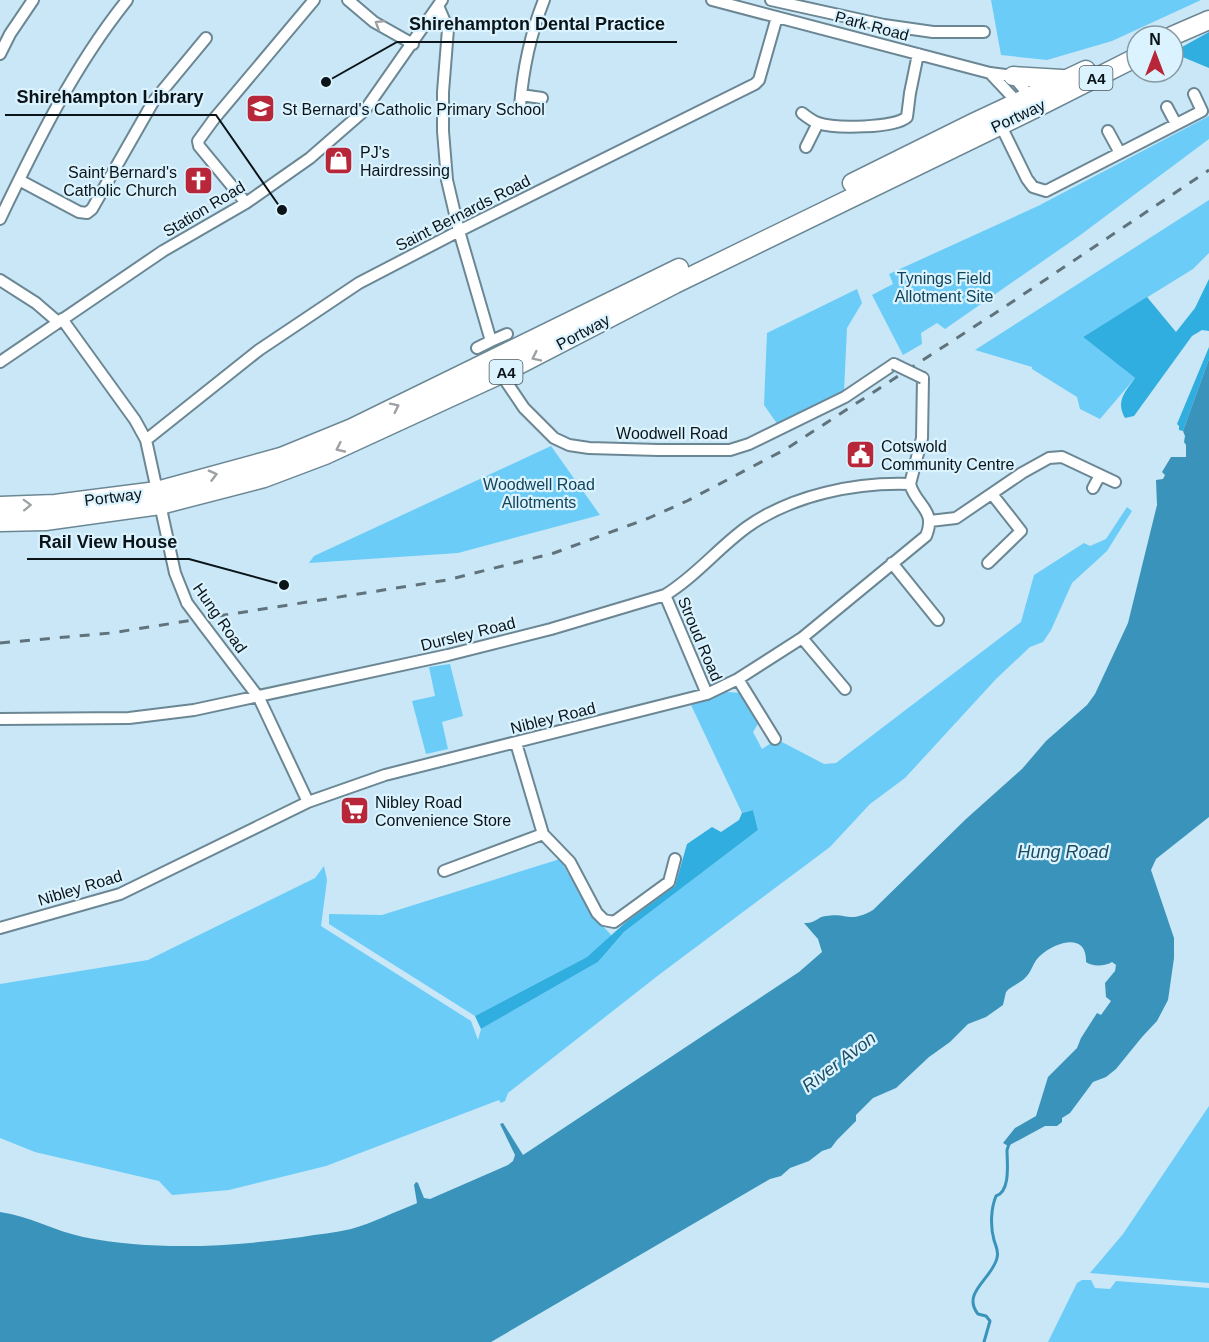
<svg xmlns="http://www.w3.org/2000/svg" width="1209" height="1342" font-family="Helvetica,sans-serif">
<rect width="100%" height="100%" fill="#c9e7f6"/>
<path fill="#6bccf8" d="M991 0H1201L1112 41 1047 60 1001 55Z
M1209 116V139L1079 236 945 329 937 323 921 333 922 344 903 355 872 295 893 284 889 274 1038 206Z
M1209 200V253L1193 269 1083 337 1135 378 1100 419 1080 409 1077 397 1032 369V367L975 350Z
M857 289 862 303 847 328 844 391 778 425 764 405 767 333Z
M551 446 600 515 458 553 309 563 314 556Z
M1127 507 1132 511 1107 551 1072 583 1051 630 1043 642 1030 647 996 679 905 778 870 804 830 847 660 974 508 1093 505 1101 501 1103 499 1100 326 1166 229 1190 172 1195 159 1181 35 1152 0 1138V984L148 960 315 878 324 866 327 880 321 926 471 1021 478 1040 481 1029 598 962 624 932 758 830 753 810 742 813 691 705 727 692 742 693 759 722 753 732 762 749 779 738 782 742 824 764 836 763 1021 622 1034 575 1084 543 1090 546 1106 539Z
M450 664 463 716 442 722 448 749 426 754 412 701 435 696 429 667Z
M560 859 590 912 612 936 587 957 475 1016 329 924V914L382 915Z
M1209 1106V1283L1090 1273 1123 1234Z
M1091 1280 1095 1288 1110 1289 1116 1281 1209 1288V1342H1048L1077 1283 1082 1280Z"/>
<path fill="#31aee0" d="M1209 32V68L1173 53V52Z
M1209 279V331L1202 330 1192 336 1134 416 1125 418C1115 401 1126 391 1135 378L1083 337 1147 297 1176 332 1195 308Z
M1209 347V359L1183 431 1179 430V426L1177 424Z
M753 810 758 830 624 932 598 962 481 1029 475 1016 587 957 626 922 675 886 687 844 712 827 721 832 739 820 742 813Z"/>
<path fill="#3993ba" d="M1209 359V817L1156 859 1151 870 1174 938V958L1168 1000 1157 1021 1142 1037 1116 1069 1106 1077 1093 1082 1070 1113 1062 1118V1122L1057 1126H1045L1008 1146 1003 1143 1015 1128 1036 1116 1048 1077 1077 1048 1081 1038 1097 1013 1101 1015 1111 1001 1106 997 1105 983 1115 971 1116 965 1112 962C1106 966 1092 967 1086 962 1087 932 1056 942 1041 955 1033 961 1032 972 1025 978 1019 984 1011 986 1006 992L1003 1005 986 1017 968 1024 950 1042 929 1057 896 1088 873 1098 856 1115V1121L837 1140 831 1148 822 1151 809 1161 790 1168 781 1176 770 1179 491 1342H0V1212C29 1216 55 1231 83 1237 154 1251 230 1247 302 1237 318 1234 335 1233 351 1229 373 1223 394 1212 415 1204L417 1203 414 1185 416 1182 418 1183 424 1198 430 1199 508 1165 513 1161 515 1155 500 1124 503 1123 523 1155 799 972 822 952 818 939 804 923C816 924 816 917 826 916 848 912 848 924 873 910L966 819 1022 769 1046 741 1087 705 1095 694 1128 623 1157 505 1156 480 1163 479 1165 475 1162 472 1171 457H1186V445L1184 442 1185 436 1183 431Z"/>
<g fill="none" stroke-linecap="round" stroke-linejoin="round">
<path stroke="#3993ba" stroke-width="3" d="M984 1342 990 1321 986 1316 978 1314C961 1293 992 1279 997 1258 999 1251 996 1247 994 1240 990 1226 991 1208 996 1196 1011 1191 1007 1162 1007 1150L1009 1144"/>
<defs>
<path id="minor" d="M348 0 374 22 413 44
M712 0 990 73 1013 76 1032 99
M771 0 884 25 933 32H984
M439 8 448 29 443 92V131L447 180 459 231 491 341 477 348
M0 54 10 34 33 0
M990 73 1020 105
M521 95 542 98
M520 106C523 69 530 35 544 0
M1167 107 1176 124
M802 113C807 117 812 121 818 123 835 129 895 128 907 117L910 93 918 54
M999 122 1027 179 1033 187 1046 191 1202 111 1194 94
M1108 131 1120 153
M806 147 818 123
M19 180 79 212 87 213 92 209 153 102 206 38
M246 203 199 146 198 141 214 119 314 0
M0 219C36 144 74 66 127 0
M0 280 36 303 58 322
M62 319 135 420 146 440 175 573 187 603
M491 341 507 334
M0 362 163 251 246 203 310 158 365 110 442 0
M501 374 524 408 554 438 569 445 589 448 658 450H730L749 444 845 397 894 364
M146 440 259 350 359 283 459 231 755 84 759 80 777 17
M1093 488 1100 475
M930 521 956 518 1022 473 1049 458 1062 457 1115 482
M892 563 938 620
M988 563 1021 531 992 494
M665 595 707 694
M205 627 259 698 308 802
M802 638 845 689
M738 679 775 739
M0 719 129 718 194 710 448 655 551 629 665 595C695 577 718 548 747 527 792 495 856 482 910 484
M543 834 570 862 597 913 604 920 614 922 669 882 675 859
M444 871 543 834 516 743
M0 928 120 894 308 802 385 775 707 694 738 679 802 638 926 536C937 510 916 506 910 484L922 438 923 378"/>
<path id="trunk" d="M1172 36 1209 20
M1013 76 1062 79
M852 183 973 123 1086 70
M0 506 55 504 157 491 281 457 352 428 679 268
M0 522 45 521 160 505 264 478 325 455 501 374 675 284 1038 107 1137 57"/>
</defs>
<use href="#minor" stroke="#6c8794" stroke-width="14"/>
<use href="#trunk" stroke="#6c8794" stroke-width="21"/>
<use href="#minor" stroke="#fff" stroke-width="10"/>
<use href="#trunk" stroke="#fff" stroke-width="18"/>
<path stroke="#60737c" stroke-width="3" stroke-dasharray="10 10" stroke-linecap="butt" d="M0 643 111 633 447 580 554 553 649 518 687 501 786 449 1003 308 1209 170"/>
<defs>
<path id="minor-bridge" d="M894 364 923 378
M187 603 205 627"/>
</defs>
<use href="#minor-bridge" stroke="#6c8794" stroke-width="14" stroke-linecap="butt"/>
<use href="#minor-bridge" stroke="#fff" stroke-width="10"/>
</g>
<defs><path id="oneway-chevron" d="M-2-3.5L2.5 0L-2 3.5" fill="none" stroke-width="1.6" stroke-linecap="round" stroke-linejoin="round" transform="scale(1.5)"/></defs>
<g stroke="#9da1a3">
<use href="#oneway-chevron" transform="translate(379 24) rotate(-148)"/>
<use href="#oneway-chevron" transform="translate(536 357) rotate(154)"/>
<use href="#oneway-chevron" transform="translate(395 407) rotate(-26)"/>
<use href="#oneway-chevron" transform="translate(340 448) rotate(155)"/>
<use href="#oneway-chevron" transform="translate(213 475) rotate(-15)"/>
<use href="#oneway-chevron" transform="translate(27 505) rotate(-2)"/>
</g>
<defs>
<symbol id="school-square" viewBox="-11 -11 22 22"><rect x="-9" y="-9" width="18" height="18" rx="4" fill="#b82639" stroke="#dbf3ff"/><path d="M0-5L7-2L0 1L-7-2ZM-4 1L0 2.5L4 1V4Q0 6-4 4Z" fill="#fff"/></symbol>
<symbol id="shop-square" viewBox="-11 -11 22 22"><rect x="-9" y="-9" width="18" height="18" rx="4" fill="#b82639" stroke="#dbf3ff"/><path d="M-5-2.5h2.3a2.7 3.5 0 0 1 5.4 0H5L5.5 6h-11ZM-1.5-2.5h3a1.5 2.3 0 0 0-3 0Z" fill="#fff"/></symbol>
<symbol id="church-square" viewBox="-11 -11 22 22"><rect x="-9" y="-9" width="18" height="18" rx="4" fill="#b82639" stroke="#dbf3ff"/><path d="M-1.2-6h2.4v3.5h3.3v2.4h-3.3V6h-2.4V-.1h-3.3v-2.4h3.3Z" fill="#fff"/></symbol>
<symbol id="civic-square" viewBox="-11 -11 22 22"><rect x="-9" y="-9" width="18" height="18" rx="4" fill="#b82639" stroke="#dbf3ff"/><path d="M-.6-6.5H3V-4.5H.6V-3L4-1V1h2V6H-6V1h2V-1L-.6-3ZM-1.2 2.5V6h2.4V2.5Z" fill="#fff"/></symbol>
<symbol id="supermarket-square" viewBox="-11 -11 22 22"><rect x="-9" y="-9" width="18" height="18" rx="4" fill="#b82639" stroke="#dbf3ff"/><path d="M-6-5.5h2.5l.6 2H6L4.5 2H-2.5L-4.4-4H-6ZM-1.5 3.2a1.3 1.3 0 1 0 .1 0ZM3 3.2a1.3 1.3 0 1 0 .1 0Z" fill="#fff"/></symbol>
</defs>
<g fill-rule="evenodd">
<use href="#school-square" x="244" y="92" width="33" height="33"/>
<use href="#shop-square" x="322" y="144" width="33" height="33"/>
<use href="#church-square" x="182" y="164" width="33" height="33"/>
<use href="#civic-square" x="844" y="438" width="33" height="33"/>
<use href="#supermarket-square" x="338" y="794" width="33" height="33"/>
</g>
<g text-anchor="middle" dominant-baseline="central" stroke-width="4.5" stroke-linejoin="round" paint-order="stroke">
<g fill="#dbf3ff" stroke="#49575e" stroke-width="1.5">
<rect x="1079.5" y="66" width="33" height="24" rx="4.5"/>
<rect x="489.5" y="360" width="33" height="24" rx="4.5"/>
</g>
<g font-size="15" font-weight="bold" fill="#0a1419">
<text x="1096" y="78">A4</text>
<text x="506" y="372">A4</text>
</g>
<g font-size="16" fill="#0a1419" stroke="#dbf3ff">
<text transform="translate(872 26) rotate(15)">Park Road</text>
<text transform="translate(1018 116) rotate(-25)">Portway</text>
<text transform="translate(204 209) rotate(-31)">Station Road</text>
<text transform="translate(463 213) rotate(-27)">Saint Bernards Road</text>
<text transform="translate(583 332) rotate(-28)">Portway</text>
<text x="672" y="433">Woodwell Road</text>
<text transform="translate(113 497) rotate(-7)">Portway</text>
<text transform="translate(220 618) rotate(55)">Hung Road</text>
<text transform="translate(468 634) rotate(-14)">Dursley Road</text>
<text transform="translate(700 639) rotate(67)">Stroud Road</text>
<text transform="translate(553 718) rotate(-14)">Nibley Road</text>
<text transform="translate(80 888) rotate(-17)">Nibley Road</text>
</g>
<g font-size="16" fill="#0a1419" stroke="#dbf3ff" text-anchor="start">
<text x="282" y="109">St Bernard's Catholic Primary School</text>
<text x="360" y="152">PJ's<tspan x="360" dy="18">Hairdressing</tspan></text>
<text x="177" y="172" text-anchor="end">Saint Bernard's<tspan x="177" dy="18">Catholic Church</tspan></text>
<text x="881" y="446">Cotswold<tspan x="881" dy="18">Community Centre</tspan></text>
<text x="375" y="802">Nibley Road<tspan x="375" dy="18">Convenience Store</tspan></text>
</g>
<g font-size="16" fill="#124459" stroke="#dbf3ff">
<text x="944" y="278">Tynings Field<tspan x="944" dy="18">Allotment Site</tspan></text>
<text x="539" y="484">Woodwell Road<tspan x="539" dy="18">Allotments</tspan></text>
</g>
<g font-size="18" font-style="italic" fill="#1c4d62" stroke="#dbf3ff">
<text x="1063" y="852">Hung Road</text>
<text transform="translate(839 1062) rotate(-37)">River Avon</text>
</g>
</g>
<path fill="none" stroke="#0a1419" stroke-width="2" d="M326 82L397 42H677M282 210L216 115H5M284 585L189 559H27"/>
<g fill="#0a1419" stroke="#dbf3ff" stroke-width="2">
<circle cx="326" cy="82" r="6"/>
<circle cx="282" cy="210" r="6"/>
<circle cx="284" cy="585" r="6"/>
</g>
<g font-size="18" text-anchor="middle" font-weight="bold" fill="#0a1419" stroke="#dbf3ff" stroke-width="4.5" stroke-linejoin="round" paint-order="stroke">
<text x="537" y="30">Shirehampton Dental Practice</text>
<text x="110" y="103">Shirehampton Library</text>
<text x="108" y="548">Rail View House</text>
</g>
<g transform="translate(1155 54)"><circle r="28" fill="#dbf3ff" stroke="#879aa3" stroke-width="1.5"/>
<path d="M0-4.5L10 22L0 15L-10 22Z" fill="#b82639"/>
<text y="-9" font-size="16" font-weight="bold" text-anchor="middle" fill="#0a1419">N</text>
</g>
</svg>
